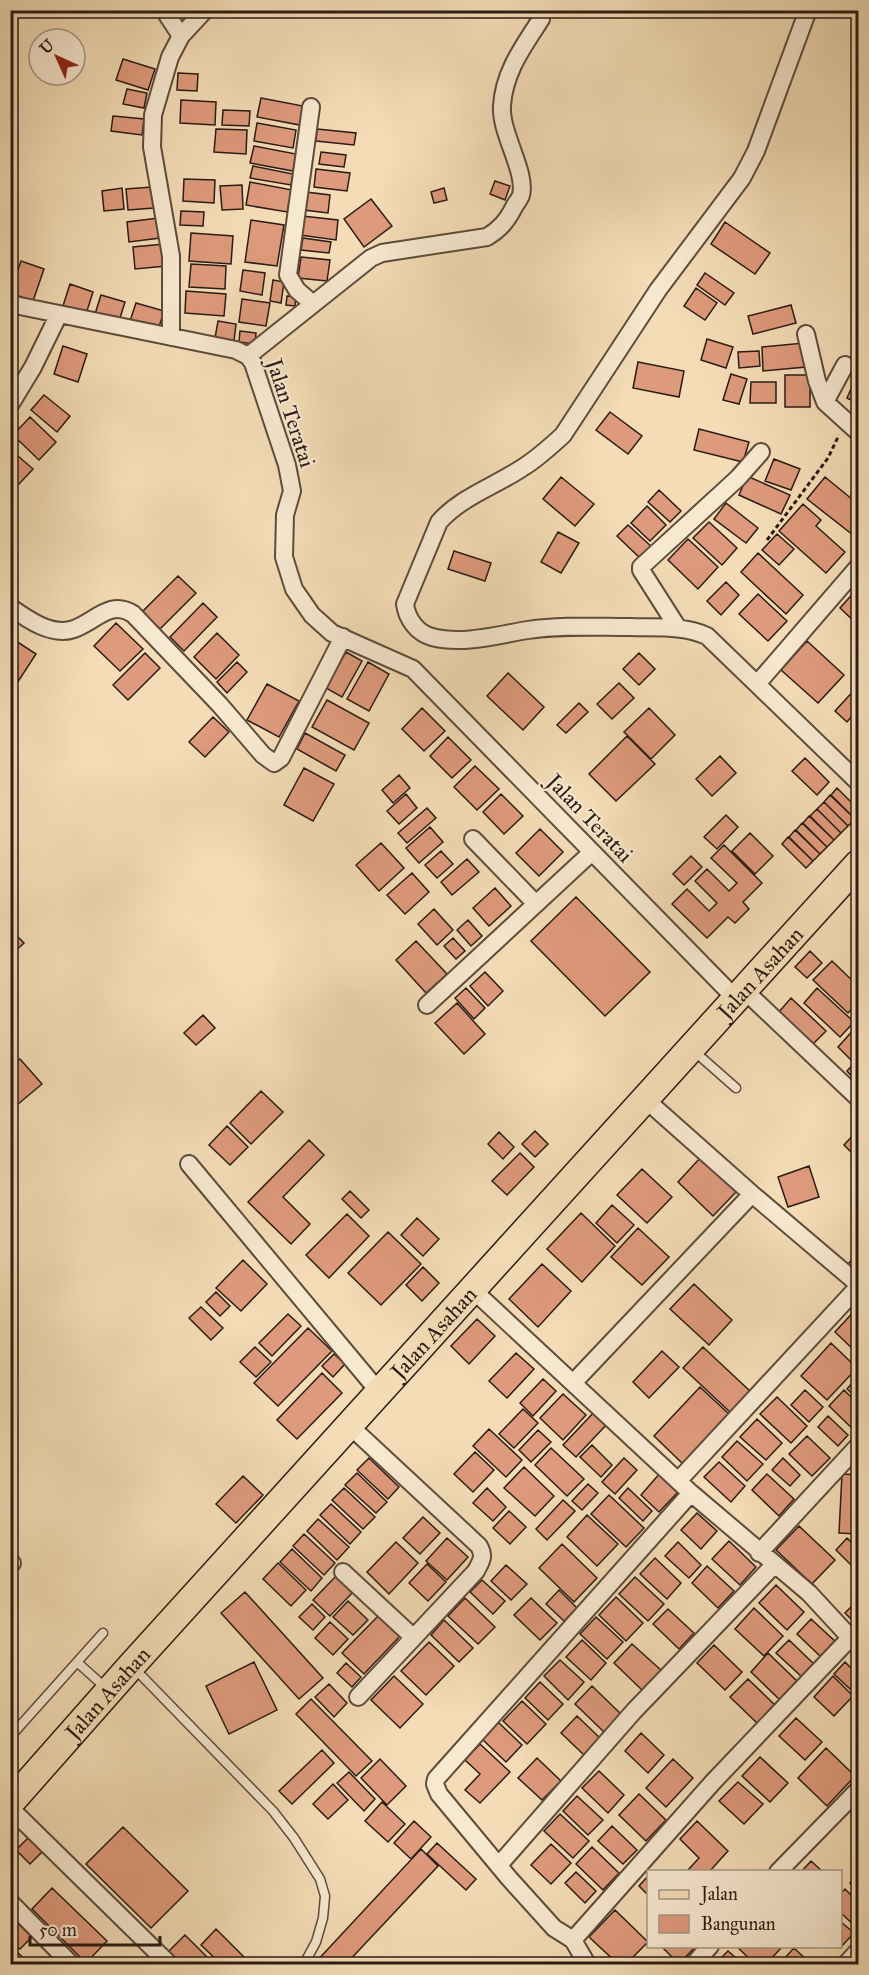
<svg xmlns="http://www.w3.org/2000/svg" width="869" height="1975" font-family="'IM FELL Great Primer',serif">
<rect width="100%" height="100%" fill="#f3dcb6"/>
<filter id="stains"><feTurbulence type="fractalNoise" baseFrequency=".00333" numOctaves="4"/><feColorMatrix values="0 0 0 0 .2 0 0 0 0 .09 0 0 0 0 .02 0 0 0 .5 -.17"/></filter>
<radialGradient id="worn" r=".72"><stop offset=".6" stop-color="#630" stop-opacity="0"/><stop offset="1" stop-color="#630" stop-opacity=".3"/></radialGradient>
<path fill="#de9a7c" stroke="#2c1c14" stroke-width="1.5" d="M123 59 155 69 148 90 116 80Z
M178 73 198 74 197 91 177 90Z
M127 89 147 93 144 108 123 104Z
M261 98 303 106 300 125 257 117Z
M181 100 216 102 215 125 180 123Z
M223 110 250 111 249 126 222 125Z
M113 116 144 119 142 135 111 131Z
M257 123 296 130 293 148 254 141Z
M216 129 247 130 246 154 214 152Z
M317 129 356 133 354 145 316 141Z
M254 146 296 154 293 171 250 163Z
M321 152 346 155 344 167 319 164Z
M253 166 293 174 291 185 250 178Z
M316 169 350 173 347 191 314 187Z
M184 179 215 180 214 203 183 201Z
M495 181 510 186 505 200 490 194Z
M250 182 292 190 287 212 246 205Z
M242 185 243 209 222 210 220 186Z
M152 187 154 208 128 210 126 189Z
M122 188 124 209 104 211 102 191Z
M444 188 447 200 434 203 431 192Z
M306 192 330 195 328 213 304 210Z
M371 199 392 226 364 247 344 219Z
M181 211 204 212 203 226 180 225Z
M302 216 338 220 336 240 300 235Z
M158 218 160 238 129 242 127 222Z
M251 220 284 225 277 266 245 262Z
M725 222 770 253 755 274 711 244Z
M191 233 233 236 231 264 189 261Z
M303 238 331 242 329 253 301 250Z
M164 244 166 266 135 269 133 247Z
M301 257 330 260 327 281 298 278Z
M21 261 44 269 33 301 10 293Z
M191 264 226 266 225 289 189 287Z
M243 270 265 273 262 295 240 291Z
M705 273 734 293 725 305 697 285Z
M273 280 284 282 281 303 270 301Z
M70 284 93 292 85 317 62 309Z
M696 288 717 303 705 320 684 306Z
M186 291 226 294 224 316 185 313Z
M101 295 125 302 119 321 95 314Z
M287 296 296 297 295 306 286 305Z
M242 299 270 303 266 326 239 322Z
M136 303 164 311 158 330 130 321Z
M791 305 796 323 753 334 748 316Z
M218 321 236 324 234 341 215 338Z
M240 331 256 333 255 344 239 342Z
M707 339 733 347 726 368 701 360Z
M804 343 806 367 763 371 762 347Z
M63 346 87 354 78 382 54 374Z
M759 351 760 366 739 368 738 352Z
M638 362 684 371 679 397 633 388Z
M858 373V403L847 398Z
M731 374 747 379 739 404 723 400Z
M785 375H810V407H785Z
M751 382H776V403H750Z
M44 395 70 416 57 432 31 410Z
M610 412 642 436 628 454 596 430Z
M30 417 56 442 39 460 13 435Z
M699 429 749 442 743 462 694 450Z
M10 449 33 469 19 484 10 477Z
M774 459 800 469 791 490 765 481Z
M747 476 790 495 781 514 739 495Z
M561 477 594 504 575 526 543 499Z
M825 477 858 504V529L853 535 807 499Z
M858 485V501L851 495Z
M659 490 681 511 670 522 648 502Z
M726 503 758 528 746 543 714 519Z
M803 504 821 520 816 526 845 552 826 573 779 531Z
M647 506 666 525 650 541 631 523Z
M709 522 737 548 722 565 693 538Z
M628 525 653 548 642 560 617 536Z
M558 532 579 543 561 573 541 562Z
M777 534 794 549 779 565 762 550Z
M688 539 718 567 698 589 668 560Z
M454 551 491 563 485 581 448 569Z
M758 553 803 595 786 614 741 572Z
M178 576 196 593 160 629 142 612Z
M726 582 739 595 721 615 707 601Z
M858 588V625L840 608Z
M758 594 787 621 768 641 739 614Z
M203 603 217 617 184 651 170 637Z
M116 623 143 649 120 671 94 646Z
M217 633 239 655 216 679 194 657Z
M13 639 36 654 10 694V642Z
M807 641 844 675 818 703 781 670Z
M346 652 362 661 342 697 326 688Z
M145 653 160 668 128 700 113 685Z
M639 653 655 669 639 685 623 669Z
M237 662 247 672 227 693 217 682Z
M368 662 389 674 369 711 347 699Z
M508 673 544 707 523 730 487 696Z
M619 683 634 698 612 719 597 704Z
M267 684 299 701 279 737 247 720Z
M857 687 858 709 847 722 835 711Z
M327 700 369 723 354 750 312 727Z
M579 703 588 712 566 733 557 725Z
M422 708 445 731 424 751 402 729Z
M649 708 675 735 651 759 624 732Z
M10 712 16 716 10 725Z
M213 717 229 732 205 757 189 742Z
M305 733 345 755 336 771 297 749Z
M627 736 655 764 616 801 589 774Z
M448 737 471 760 452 778 430 756Z
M720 756 736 773 712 796 696 779Z
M805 758 829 782 817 795 792 771Z
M475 766 499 789 477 810 454 787Z
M304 768 334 784 313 821 284 805Z
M399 775 410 788 393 803 382 790Z
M837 788 858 809V816L855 819 831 795Z
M406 794 417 808 399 824 387 811Z
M501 794 523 816 504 834 483 812Z
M830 795 855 819 848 826 824 802Z
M824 802 848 826 841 833 817 809Z
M427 808 436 818 407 843 398 833Z
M817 809 841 833 834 840 810 816Z
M726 815 738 827 717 849 704 837Z
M809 816 834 840 827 847 803 823Z
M802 823 827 847 820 854 796 830Z
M430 827 443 842 419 863 406 848Z
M540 829 563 852 539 876 516 853Z
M795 830 820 854 813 861 789 837Z
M750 833 773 856 755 874 732 851Z
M788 837 813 861 806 868 782 844Z
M381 843 404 868 379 891 356 865Z
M724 845 762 883 743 902 749 909 735 923 728 917 707 938 672 904 687 889 709 911 717 903 695 881 707 869 729 891 737 883 711 858Z
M441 851 453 864 437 878 425 865Z
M691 856 702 867 684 885 673 874Z
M467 859 479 872 452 895 441 882Z
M412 873 429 892 405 914 387 895Z
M495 888 511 906 489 926 473 908Z
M576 897 650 972 605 1016 531 941Z
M434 909 453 930 437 945 418 924Z
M468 920 482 936 471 946 457 930Z
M10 929 24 943 10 956Z
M453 938 465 951 456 959 444 946Z
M416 941 447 974 426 993 396 960Z
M810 951 822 963 807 978 795 967Z
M832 961 858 986V1002L848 1013 813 980Z
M485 972 503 991 488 1006 470 986Z
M466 988 485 1008 474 1019 455 998Z
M817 988 854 1022 840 1037 804 1003Z
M791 998 826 1031 812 1045 778 1013Z
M457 1003 485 1034 464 1054 435 1023Z
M203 1015 215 1028 196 1045 184 1033Z
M858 1025V1052L851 1060 838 1047Z
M20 1059 42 1084 11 1110 10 1067Z
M858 1059V1075L854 1079 847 1071Z
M261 1091 283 1112 251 1144 230 1123Z
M227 1126 248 1147 230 1165 209 1145Z
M858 1130V1159L844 1145Z
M535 1131 548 1144 535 1157 522 1144Z
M499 1132 514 1147 503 1159 488 1144Z
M309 1140 324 1155 283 1197 310 1224 291 1244 248 1202Z
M520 1153 534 1167 507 1195 492 1181Z
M700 1158 736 1192 713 1216 678 1182Z
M809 1166 819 1197 788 1207 778 1177Z
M642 1169 672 1197 647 1223 617 1195Z
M350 1191 369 1210 361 1218 342 1199Z
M612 1205 634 1225 617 1243 596 1223Z
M581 1213 615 1246 582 1282 547 1249Z
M347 1214 369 1236 329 1278 306 1255Z
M417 1218 439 1239 423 1256 401 1235Z
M638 1228 669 1257 642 1285 611 1257Z
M388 1232 421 1264 381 1305 348 1273Z
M858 1253V1274L848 1264Z
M243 1260 267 1284 241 1311 216 1288Z
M542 1264 571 1291 538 1327 509 1299Z
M423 1267 439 1283 422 1301 406 1285Z
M694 1284 732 1320 709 1345 670 1309Z
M216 1292 230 1306 220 1316 206 1302Z
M201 1307 223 1328 211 1340 189 1318Z
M858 1307V1354L835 1332Z
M288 1314 301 1326 272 1356 259 1343Z
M477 1319 495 1336 469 1364 451 1346Z
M308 1328 332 1351 278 1406 254 1383Z
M831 1343 857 1368 827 1400 801 1376Z
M255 1347 271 1362 256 1377 240 1362Z
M703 1347 751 1392 731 1413 683 1368Z
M662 1351 679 1367 649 1398 633 1382Z
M516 1353 534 1369 507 1398 489 1381Z
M334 1354 345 1364 333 1377 322 1366Z
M322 1373 342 1393 297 1439 277 1420Z
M858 1376V1399L847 1389Z
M543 1379 556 1391 533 1416 520 1403Z
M700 1387 730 1415 683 1464 654 1436Z
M805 1390 823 1407 809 1422 791 1405Z
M844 1390 858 1404V1434L829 1406Z
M563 1394 586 1415 563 1440 540 1418Z
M777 1397 807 1426 791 1443 760 1414Z
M523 1409 538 1423 514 1448 499 1434Z
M596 1410 609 1422 576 1457 563 1445Z
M828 1416 848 1435 838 1446 818 1427Z
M757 1419 782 1443 766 1460 740 1437Z
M489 1429 522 1460 506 1477 473 1446Z
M538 1430 551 1442 531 1462 519 1450Z
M807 1436 830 1458 812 1476 789 1454Z
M737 1441 763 1464 747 1481 722 1457Z
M592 1445 612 1465 601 1477 580 1457Z
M551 1448 584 1479 567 1496 535 1465Z
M475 1452 494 1470 473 1492 454 1474Z
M369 1458 399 1487 388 1499 357 1470Z
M624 1458 637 1470 615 1494 602 1482Z
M783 1458 800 1475 790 1486 772 1470Z
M719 1462 745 1486 731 1502 704 1477Z
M524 1467 554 1496 535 1516 504 1488Z
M661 1472 680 1490 659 1512 641 1495Z
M357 1473 387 1502 376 1513 345 1485Z
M767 1474 794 1499 779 1516 752 1490Z
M842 1474 858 1475V1534L839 1533Z
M243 1476 263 1495 236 1523 216 1504Z
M588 1484 598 1493 582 1510 572 1501Z
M344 1488 375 1517 363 1529 332 1500Z
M487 1488 506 1507 493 1521 473 1503Z
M628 1488 652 1511 643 1521 619 1498Z
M609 1495 644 1528 626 1547 591 1514Z
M563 1500 575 1511 547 1540 536 1529Z
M331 1504 361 1532 350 1544 320 1515Z
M509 1511 526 1527 510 1544 493 1528Z
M697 1513 717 1531 701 1549 681 1530Z
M587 1515 618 1544 597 1566 567 1537Z
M423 1517 440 1533 420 1554 403 1538Z
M318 1519 349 1547 337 1560 307 1531Z
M799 1526 835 1560 812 1584 776 1550Z
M304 1534 335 1563 324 1575 293 1546Z
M447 1538 468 1557 447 1580 426 1561Z
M847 1538 858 1549V1563L854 1568 836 1550Z
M729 1541 756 1567 740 1585 712 1559Z
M396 1542 418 1563 389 1594 367 1572Z
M678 1542 701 1565 689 1578 665 1556Z
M562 1544 597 1578 574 1602 539 1568Z
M292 1549 322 1578 311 1591 280 1562Z
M655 1558 681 1583 667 1599 640 1574Z
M278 1563 306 1590 291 1606 263 1579Z
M427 1564 446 1582 428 1601 409 1583Z
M506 1565 527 1584 511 1600 491 1581Z
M707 1566 734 1591 718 1608 692 1583Z
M337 1575 354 1591 330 1616 313 1600Z
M635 1577 664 1604 648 1621 619 1594Z
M482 1580 505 1601 493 1614 470 1592Z
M776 1585 804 1612 787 1630 759 1603Z
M559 1590 577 1608 564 1621 546 1604Z
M245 1592 323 1678 299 1699 221 1613Z
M616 1597 643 1623 626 1641 599 1615Z
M465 1598 495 1627 478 1644 448 1616Z
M531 1598 557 1623 540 1640 514 1615Z
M348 1601 368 1620 353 1635 333 1617Z
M857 1601 858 1603V1626L845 1613Z
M312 1604 325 1617 313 1630 299 1617Z
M754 1608 783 1636 764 1656 735 1629Z
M668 1609 694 1633 679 1649 653 1624Z
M380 1614 402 1634 364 1674 342 1653Z
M596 1617 623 1642 607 1659 580 1634Z
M811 1619 837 1643 822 1658 797 1634Z
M444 1620 473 1648 459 1662 431 1635Z
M330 1622 348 1639 333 1655 315 1638Z
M582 1640 606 1663 591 1680 566 1657Z
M789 1640 815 1665 803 1678 776 1653Z
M429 1642 454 1666 426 1695 401 1671Z
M632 1644 662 1671 643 1691 614 1663Z
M714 1645 742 1672 725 1690 697 1663Z
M768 1653 798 1682 781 1701 751 1672Z
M560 1660 584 1682 568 1700 544 1676Z
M254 1662 277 1710 229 1734 206 1686Z
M845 1662 858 1675V1680L850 1689 834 1674Z
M346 1663 361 1677 352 1687 337 1673Z
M394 1676 423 1704 400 1728 371 1700Z
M833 1676 853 1696 834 1716 814 1697Z
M748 1679 775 1705 757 1723 730 1697Z
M540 1682 563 1704 548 1720 525 1698Z
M329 1684 347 1703 334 1717 315 1697Z
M592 1686 623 1716 606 1734 575 1704Z
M311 1699 372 1761 356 1776 296 1714Z
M522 1701 546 1724 527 1744 503 1721Z
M577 1716 600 1738 584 1755 561 1733Z
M796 1718 822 1742 805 1760 779 1736Z
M498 1722 522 1745 506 1762 482 1739Z
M641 1733 664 1755 648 1773 625 1751Z
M480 1744 510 1772 480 1803 465 1790 480 1774 465 1760Z
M826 1748 855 1776 827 1806 798 1778Z
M322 1750 334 1763 292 1804 279 1791Z
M760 1757 788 1783 770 1802 742 1776Z
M537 1758 561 1781 542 1800 518 1778Z
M380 1759 406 1786 387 1805 361 1778Z
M673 1759 693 1778 666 1807 646 1788Z
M599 1771 624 1795 608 1813 582 1788Z
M349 1772 375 1799 364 1811 337 1783Z
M738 1782 763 1804 744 1824 719 1801Z
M333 1784 348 1800 328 1819 313 1804Z
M639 1794 666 1820 646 1841 619 1815Z
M577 1796 603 1820 588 1835 563 1811Z
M382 1802 405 1824 388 1842 365 1821Z
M560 1814 589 1841 573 1858 544 1831Z
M414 1821 431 1837 411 1859 394 1843Z
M697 1821 728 1851 709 1872 687 1871 699 1858 680 1839Z
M612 1826 637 1850 623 1864 598 1841Z
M123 1827 188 1891 151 1928 86 1864Z
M29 1837 43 1851 30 1864 16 1850Z
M437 1843 476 1879 466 1890 427 1854Z
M551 1844 571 1863 551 1884 531 1865Z
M592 1847 619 1873 603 1890 576 1864Z
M421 1849 438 1866 346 1964H314Z
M811 1861 823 1872H801Z
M576 1872 596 1891 585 1903 565 1883Z
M858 1873V1891L850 1883Z
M648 1876V1895L639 1886Z
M52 1888 107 1941 86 1963 32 1909Z
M845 1889 858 1902V1929L840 1912V1894Z
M615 1910 648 1942 626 1964H618L589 1937Z
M10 1916 32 1937 20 1949 10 1940Z
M840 1921 854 1933 840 1948 838 1946H840Z
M216 1929 247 1960 243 1964H221L201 1945Z
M185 1935 214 1964H178L167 1953Z
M661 1946H696L679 1964Z
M736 1946H783L766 1964H755Z
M794 1948 811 1964H779Z
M16 1951 30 1964H10V1956Z
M728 1951 743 1964H715Z"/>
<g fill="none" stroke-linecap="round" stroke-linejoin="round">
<defs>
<path id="service" d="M694 1051 736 1088
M78 1663 107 1689
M134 1668 273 1811 294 1838 320 1879 325 1896 323 1918 316 1942 304 1964
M10 1737 103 1633"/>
<path id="minor" d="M164 10 181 36
M808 10 756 151 742 178 658 290 563 435C550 447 537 459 522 468 495 486 461 497 439 522L405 604C407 619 417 633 432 637 463 645 497 635 528 630 561 625 596 627 630 627 656 628 683 625 707 636L858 782
M311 107 288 275 297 290 313 304
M10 304 236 350 248 356 253 363 287 465 292 491 285 515 284 557 294 589 312 615 332 633 413 669 736 999
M806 334 817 381 825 402 858 432
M171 337V256L152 147 153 115 170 57 181 36 205 10
M248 356 371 258 382 253 487 237C500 229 507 221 514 207 516 203 520 199 521 195 527 172 500 133 502 106 504 72 523 47 541 19
M825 402 845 365
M10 405 33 367 59 314
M10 607C27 619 52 637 74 629 95 622 110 599 133 614L220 705 263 755 274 763 281 758 343 637
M678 628 641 570V567L738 478 761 452
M757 684 858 567
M473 839 536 904
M744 990 858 1098
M427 1005 592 852
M645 1099 752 1194 858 1284
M189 1164 380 1393
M473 1290 691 1493 809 1593 858 1646
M573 1383 752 1194
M350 1426 479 1546C485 1557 481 1561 476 1571L358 1697
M678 1481 858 1287
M691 1493 436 1779 435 1784 439 1794 508 1877 554 1928 573 1940 713 1782 850 1638
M759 1553 858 1446
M10 1561 12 1563 10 1565
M343 1572 413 1637
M10 1808 169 1964
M499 1865 634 1711 774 1565
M778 1872 858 1790
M10 1902 71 1964
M573 1940 587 1964
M694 1964 710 1946
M846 1964 858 1951"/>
<g id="primary">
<path id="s1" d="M10 1803 131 1666 858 864"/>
</g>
</defs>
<use href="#service" stroke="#5e4c3c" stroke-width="11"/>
<use href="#minor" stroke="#5e4c3c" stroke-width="20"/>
<use href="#primary" stroke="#2c1c14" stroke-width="30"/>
<path stroke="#2c1c14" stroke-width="3" stroke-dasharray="4.5 3" stroke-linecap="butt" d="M767 540 828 458 839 435"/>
<use href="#service" stroke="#f7e8d0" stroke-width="8"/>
<use href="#minor" stroke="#f7e8d0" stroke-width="16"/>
<use href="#primary" stroke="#f3dcb6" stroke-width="27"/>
</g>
<g text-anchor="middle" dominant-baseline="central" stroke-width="4.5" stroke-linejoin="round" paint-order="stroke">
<g font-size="22" fill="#2c1c14" stroke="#f7e8d0">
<text transform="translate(291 413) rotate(72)">Jalan Teratai</text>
<text transform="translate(590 818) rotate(46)">Jalan Teratai</text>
<text stroke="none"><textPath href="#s1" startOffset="1119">Jalan Asahan</textPath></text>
<text stroke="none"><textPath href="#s1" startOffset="633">Jalan Asahan</textPath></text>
<text stroke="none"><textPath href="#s1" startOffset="147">Jalan Asahan</textPath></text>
</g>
</g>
<rect width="869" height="1975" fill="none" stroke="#f3dcb6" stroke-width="36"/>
<rect x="12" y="12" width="845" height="1951" fill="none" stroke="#2c1c14" stroke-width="3"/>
<rect x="18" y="18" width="833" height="1939" fill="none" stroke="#2c1c14" stroke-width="1.5"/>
<rect x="647" y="1870" width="195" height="78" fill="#f7e8d0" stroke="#a69685" stroke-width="1.5"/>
<rect x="659" y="1890" width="30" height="9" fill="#f3dcb6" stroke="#a69685" stroke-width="1.5"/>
<text x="701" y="1900" font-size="18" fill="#2c1c14">Jalan</text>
<rect x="659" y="1915" width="30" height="18" fill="#de9a7c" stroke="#a69685" stroke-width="1.5"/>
<text x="701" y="1930" font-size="18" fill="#2c1c14">Bangunan</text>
<g transform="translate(57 57) rotate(315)"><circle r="28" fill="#f7e8d0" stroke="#a69685" stroke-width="1.5"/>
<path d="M0-4.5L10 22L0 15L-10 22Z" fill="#8f2418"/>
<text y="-9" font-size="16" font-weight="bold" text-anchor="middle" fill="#2c1c14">U</text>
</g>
<path d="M30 1936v9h130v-9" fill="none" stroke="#2c1c14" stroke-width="3"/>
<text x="39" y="1936" font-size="18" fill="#2c1c14" stroke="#f7e8d0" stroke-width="4.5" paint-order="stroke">50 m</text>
<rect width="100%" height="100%" filter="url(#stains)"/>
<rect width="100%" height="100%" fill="url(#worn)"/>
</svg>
